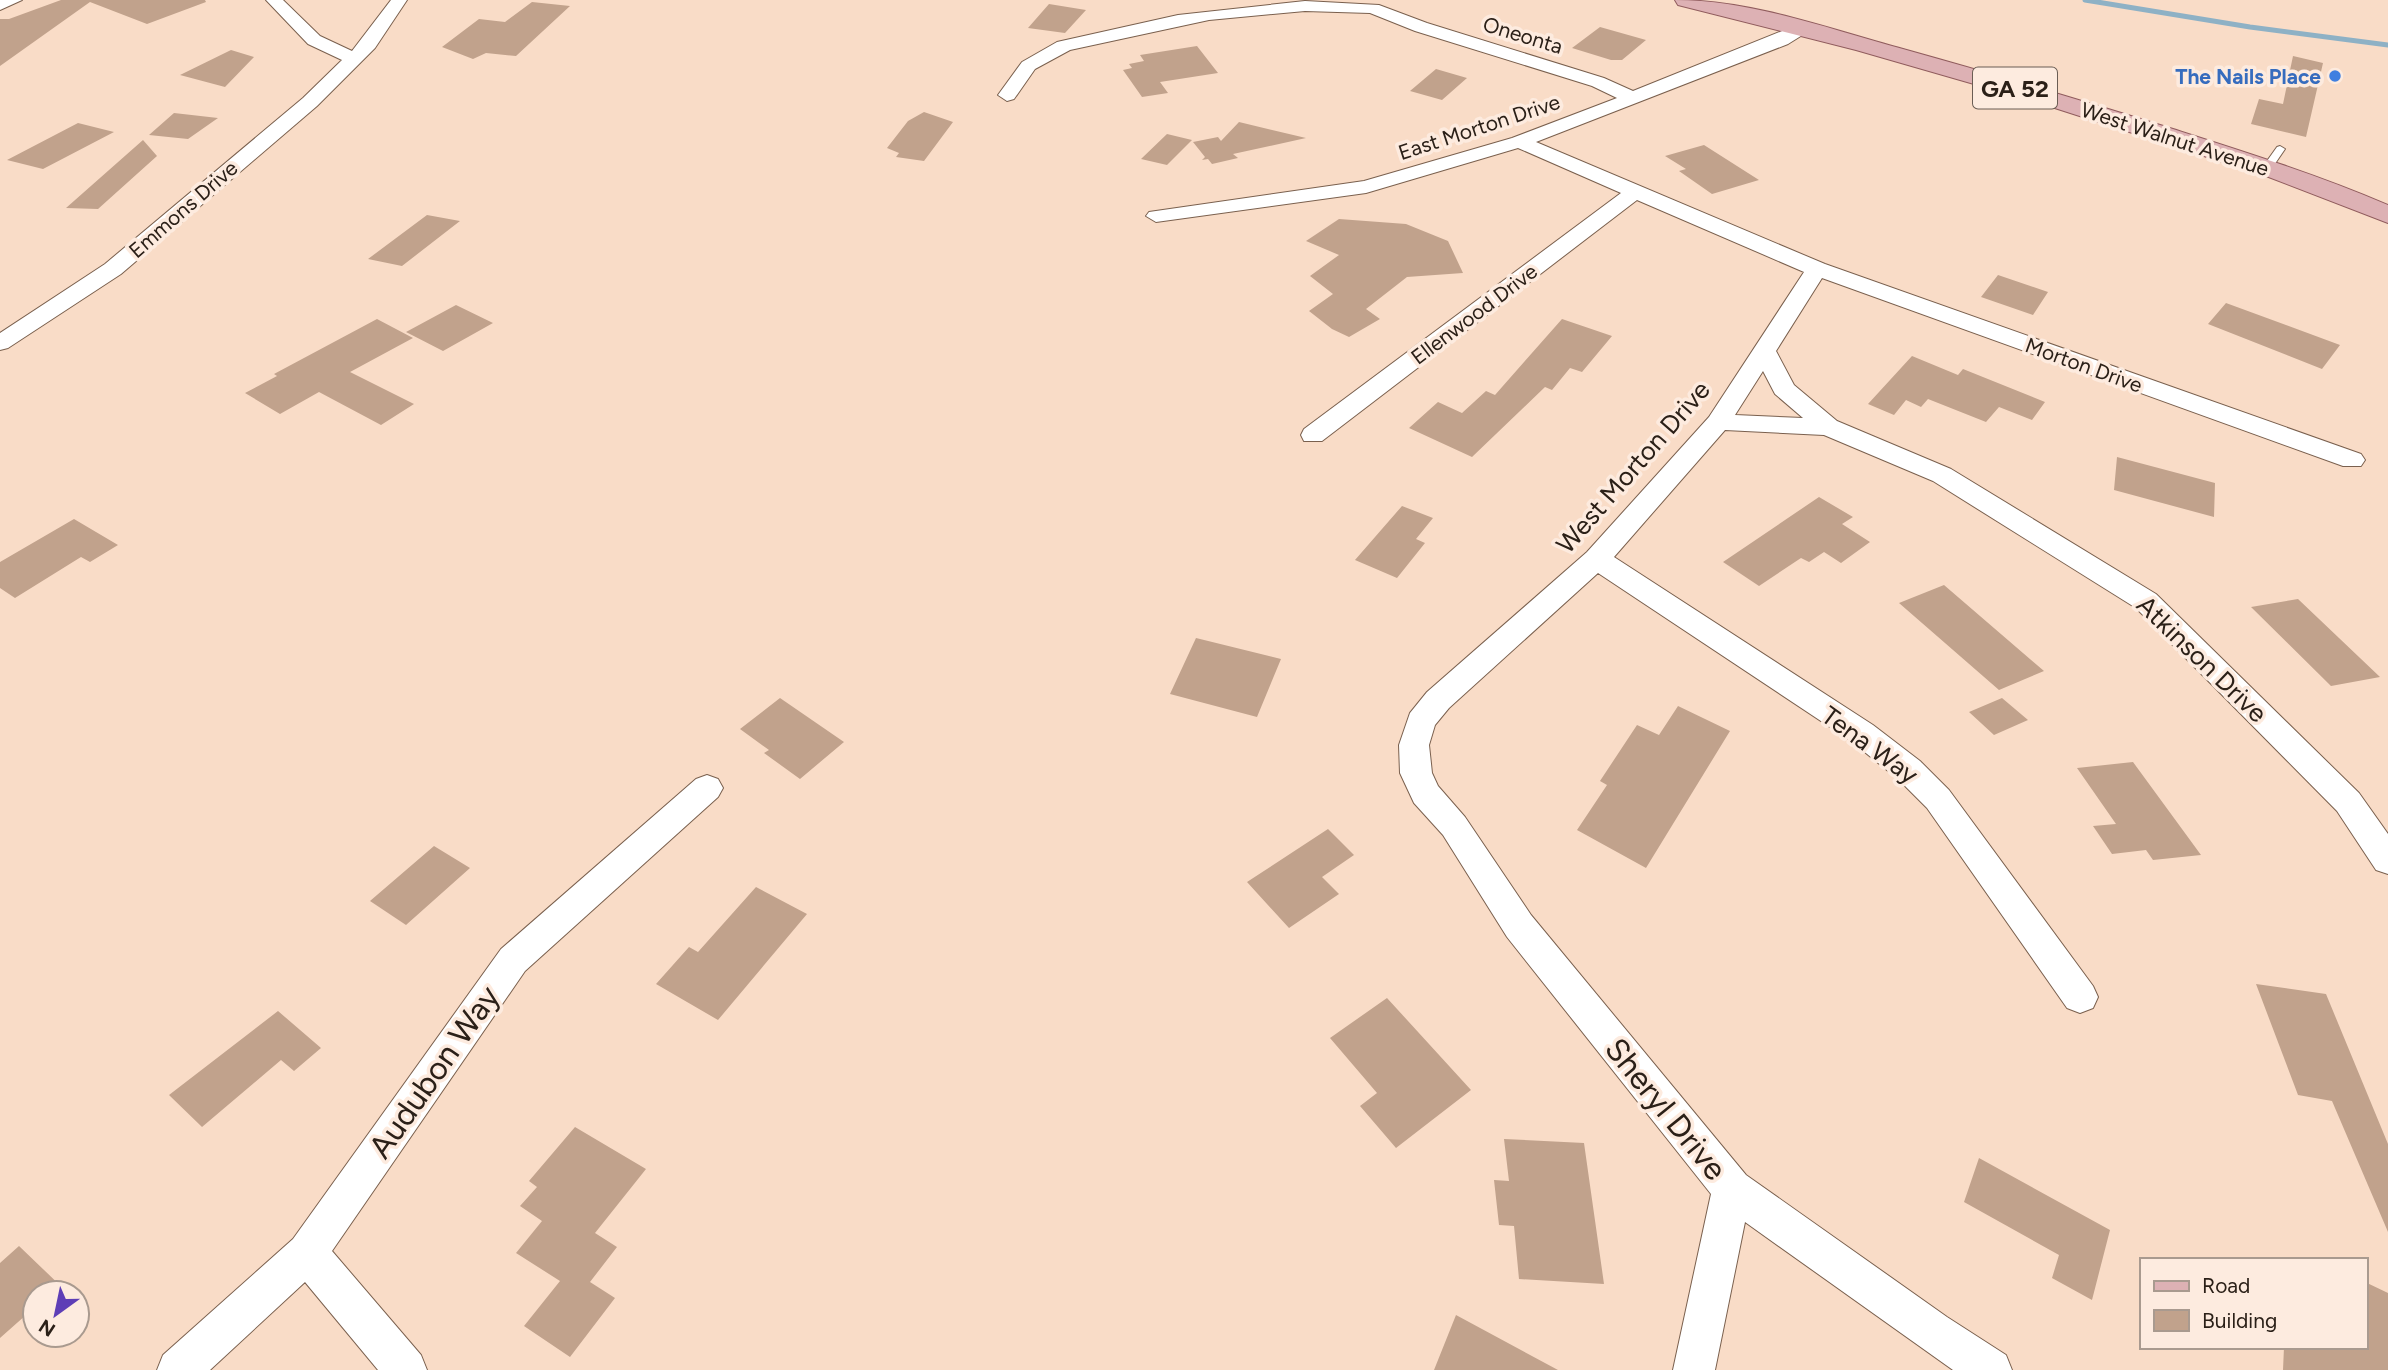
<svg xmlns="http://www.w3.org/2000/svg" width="2388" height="1370" font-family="Figtree,sans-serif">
<rect width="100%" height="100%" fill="#f9dcc7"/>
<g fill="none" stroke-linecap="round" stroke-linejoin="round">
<path stroke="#8eb1c5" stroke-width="5" d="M2085 0 2250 27 2388 45"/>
</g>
<path fill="#c1a28c" d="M61 0H205L206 2 147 24 90 2 0 66V19H9Z
M532 2 570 6 516 56 486 53 473 59 442 47 479 19 505 22Z
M1049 4 1086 10 1065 33 1028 28Z
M1600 27 1646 40 1622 60H1611L1572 48Z
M1197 46 1218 73 1160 82 1168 93 1142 97 1123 70 1132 68 1129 64 1144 61 1140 55Z
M231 50 254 57 225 87 180 75Z
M2293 56 2323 63 2306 137 2251 124 2259 99 2283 104Z
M1436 69 1467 78 1442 100 1410 91Z
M924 112 953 122 924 161 896 157 899 153 887 148 908 121Z
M174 113 218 118 188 139 149 135Z
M1239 122 1306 138 1233 154 1238 158 1212 164 1208 159 1202 160 1205 157 1193 142 1218 137 1221 141Z
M78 123 114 132 43 169 7 160Z
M1167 134 1192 140 1167 165 1141 159Z
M143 140 157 156 98 209 66 208Z
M1704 145 1759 180 1712 194 1679 171 1686 169 1665 156Z
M427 215 460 221 402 266 368 259Z
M1339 219 1406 224 1448 241 1463 273 1407 277 1366 309 1380 319 1349 337 1332 329 1309 311 1333 294 1310 276 1339 255 1306 241Z
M1998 275 2048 292 2033 315 1981 297Z
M2226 303 2340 345 2322 369 2208 324Z
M456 305 493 323 443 351 406 332Z
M377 319 413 338 350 372 414 404 381 425 319 392 280 414 245 393 277 376 274 374Z
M1562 319 1612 336 1582 372 1570 368 1552 390 1545 387 1472 457 1409 428 1438 402 1462 413 1486 391 1495 395Z
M1912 356 1958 375 1963 369 2045 402 2032 420 1999 407 1986 422 1928 399 1921 407 1906 400 1894 415 1868 404Z
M2117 457 2215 483 2214 517 2114 490Z
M1819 497 1853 517 1842 524 1870 542 1841 563 1824 552 1809 562 1801 558 1759 586 1723 562Z
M1402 506 1433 518 1416 539 1425 543 1397 578 1355 560Z
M74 519 118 545 90 562 81 557 15 598 0 588V562Z
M1944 585 2044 671 1999 690 1899 603Z
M2298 599 2380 677 2331 686 2251 607Z
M1196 638 1281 659 1257 717 1170 694Z
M780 698 844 742 800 779 764 753 769 750 740 729Z
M2002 698 2028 720 1994 735 1969 712Z
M1678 706 1730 731 1646 868 1577 830 1607 785 1600 781 1637 725 1659 735Z
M2133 762 2201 855 2153 860 2146 850 2112 854 2093 826 2116 824 2077 768Z
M1328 829 1354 855 1322 877 1339 894 1289 928 1247 882Z
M434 846 470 868 406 925 370 901Z
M756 887 807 914 718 1020 656 984 689 947 698 952Z
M2256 984 2326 994 2388 1144V1232L2332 1101 2298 1095Z
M1387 998 1471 1090 1396 1148 1360 1106 1377 1093 1330 1038Z
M278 1011 321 1048 294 1071 281 1060 202 1127 169 1095Z
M575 1127 646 1169 595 1233 617 1247 590 1282 615 1298 570 1357 524 1326 560 1281 516 1253 542 1221 520 1206 537 1187 529 1181Z
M1504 1139 1584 1143 1604 1284 1519 1279 1514 1226 1499 1225 1494 1180 1509 1181Z
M1979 1158 2110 1230 2092 1300 2052 1278 2059 1255 1964 1202Z
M19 1246 68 1293H35V1307L0 1338V1263Z
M2365 1282 2388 1293V1370H2283L2284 1347H2365Z
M1456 1315 1558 1370H1434Z"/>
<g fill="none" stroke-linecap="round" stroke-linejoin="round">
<defs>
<path id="service" d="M2280 146 2285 149 2272 168 2264 170 2262 168 2277 147Z"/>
<path id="minor" d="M0 0H22L0 10Z
M266 0H283L320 36 352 51 391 0H407L375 48 317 106 121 274 8 348 0 350V333L105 264 303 98 342 60 308 44Z
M1305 1 1379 5 1427 23 1604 78 1633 91 1797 25H1809L1812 29 1788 44 1536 142 1825 264 2361 454 2365 460 2361 466H2343L1822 278 1776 351 1794 385 1837 421 1951 469 2156 594 2359 793 2388 834V874L2376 870 2337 811 2136 608 1933 481 1824 435 1725 430 1614 557 1873 725 1920 761 1949 790 2093 986 2098 997 2093 1008 2080 1013 2067 1008 1927 808 1898 779 1851 741 1598 573 1449 708 1435 725 1429 745 1432 773 1438 786 1465 817 1531 915 1746 1175 1947 1317 2006 1355 2012 1370H1953L1745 1222 1715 1370H1673L1711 1194 1507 937 1443 835 1414 803 1400 773 1399 745 1410 713 1427 692 1587 552 1709 417 1804 272 1637 200 1322 441H1304L1301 435 1304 429 1621 193 1518 148 1366 193 1156 222 1146 216 1149 212 1364 181 1512 138 1617 98 1592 86 1415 31 1370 13 1305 11 1209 20 1070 50 1035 69 1014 99 1007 101 998 95 1022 62 1057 42 1178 15ZM1763 371 1775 394 1803 418 1735 415Z
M707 775 718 779 723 788 718 797 525 971 332 1251 421 1355 427 1370H378L305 1282 210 1370H157L163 1355 293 1239 501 949 696 779Z"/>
<path id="primary" d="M1675 0C1752 0 1829 29 1903 49 1993 74 2083 101 2173 129 2245 152 2318 175 2388 205V223L2266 176 2033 101 1856 50 1678 5Z"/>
</defs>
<use href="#service" stroke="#7a604e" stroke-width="2"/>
<use href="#minor" stroke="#7a604e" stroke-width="2"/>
<use href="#primary" stroke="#905c5d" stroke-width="2"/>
<use href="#service" fill="#fff" fill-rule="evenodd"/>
<use href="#minor" fill="#fff" fill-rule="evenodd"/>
<use href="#primary" fill="#ddb1b4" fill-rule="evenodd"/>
</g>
<circle fill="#3f7fe0" stroke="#fdebdf" stroke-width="2.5" cx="2335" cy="76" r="7"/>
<g text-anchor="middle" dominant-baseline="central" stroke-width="7" stroke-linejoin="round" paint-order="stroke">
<g font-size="21" fill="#2b2018" stroke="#fdebdf">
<text transform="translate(1523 35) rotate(17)">Oneonta</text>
<text transform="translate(1479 127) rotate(-18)">East Morton Drive</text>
<text transform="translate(2175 139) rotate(18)">West Walnut Avenue</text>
<text transform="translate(183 209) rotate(-41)">Emmons Drive</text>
<text transform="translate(1474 314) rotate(-37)">Ellenwood Drive</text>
<text transform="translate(2084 365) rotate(20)">Morton Drive</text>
</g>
<g font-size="21" font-weight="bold" fill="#366cbe" stroke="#fdebdf" text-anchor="end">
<text x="2321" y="76">The Nails Place</text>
</g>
<rect fill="#fdebdf" stroke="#6a5d54" stroke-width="2" x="1973" y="67.5" width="84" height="41" rx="5"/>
<g font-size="24" font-weight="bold" fill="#2b2018">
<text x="2015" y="88">GA 52</text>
</g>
<g font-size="26" fill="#2b2018" stroke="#fdebdf">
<text transform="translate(1633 467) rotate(-49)">West Morton Drive</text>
<text transform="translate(2202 659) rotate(44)">Atkinson Drive</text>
<text transform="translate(1870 745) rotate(36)">Tena Way</text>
</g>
<g font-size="32" fill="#2b2018" stroke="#fdebdf">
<text transform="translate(434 1072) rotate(-55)">Audubon Way</text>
<text transform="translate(1666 1109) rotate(51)">Sheryl Drive</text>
</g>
</g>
<rect x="2140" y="1258" width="228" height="91" fill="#fdebdf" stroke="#a99a8f" stroke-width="2"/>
<rect x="2154" y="1281" width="35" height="10" fill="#ddb1b4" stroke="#a99a8f" stroke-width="2"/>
<text x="2202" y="1293" font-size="21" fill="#2b2018">Road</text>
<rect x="2154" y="1310" width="35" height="21" fill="#c1a28c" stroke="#a99a8f" stroke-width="2"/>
<text x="2202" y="1328" font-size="21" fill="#2b2018">Building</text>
<g transform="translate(56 1314) rotate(213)"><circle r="33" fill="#fdebdf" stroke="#a99a8f" stroke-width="2"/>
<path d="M0-5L12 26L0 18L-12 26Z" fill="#5e3eb6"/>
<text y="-10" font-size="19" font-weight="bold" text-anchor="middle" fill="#2b2018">N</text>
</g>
</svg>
